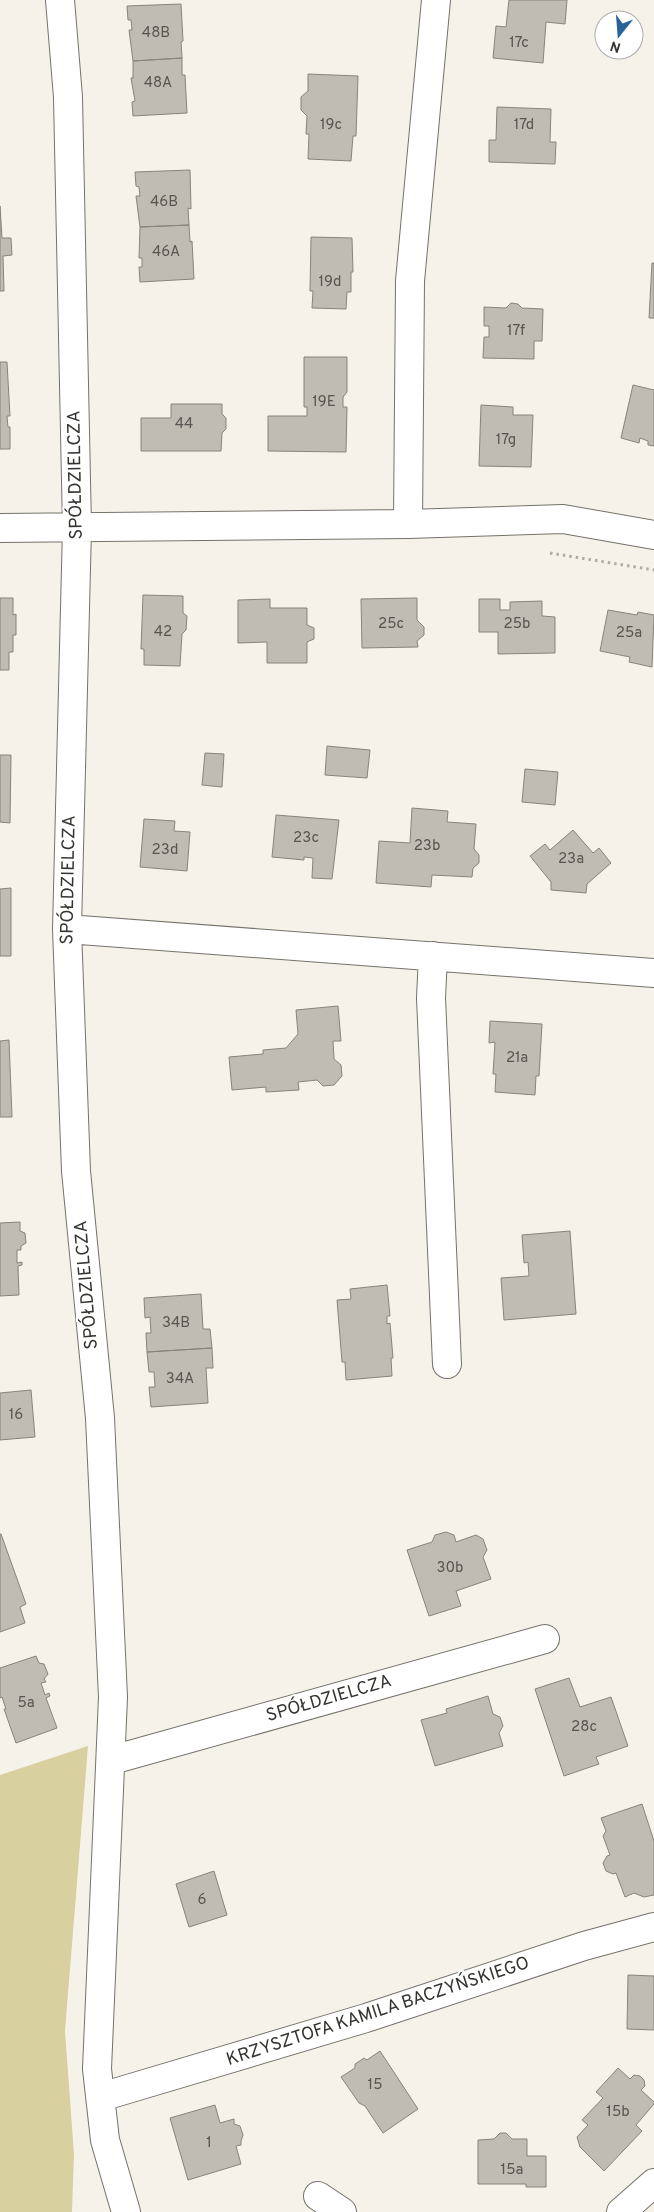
<svg xmlns="http://www.w3.org/2000/svg" width="654" height="2212" font-family="Overpass,sans-serif">
<rect width="100%" height="100%" fill="#f5f3e9"/>
<path fill="#d9d09f" d="M88 1746 65 2031 74 2154 72 2212H0V1775Z"/>
<path fill="#bebcb3" stroke="#86847b" d="M509 0H567L565 24 546 22 543 63 493 58 496 26 506 27Z
M181 4 183 41 181 42 182 58 133 61 129 30H132L131 20H128L127 6Z
M182 58V75H185L187 113 133 116 132 102 135 101 131 78H133V61Z
M308 74 358 76 356 136H353L351 161 308 159 309 134H306L307 116 301 110V97L308 91Z
M497 107 551 109 550 142H556L555 164 489 162V140H496Z
M190 170 191 209 188 208 189 225 140 227 136 196H140L139 187 136 186 135 172Z
M0 206 2 238H11L12 255 3 256 4 291H0Z
M189 225 190 242 192 241 194 279 140 282 139 267H142V258H139L140 227Z
M311 237 352 238 353 272H351V292H347L346 309 312 308 313 291H310Z
M652 263H654V318H649Z
M511 303 518 304 522 308 543 309 542 341H534V359L483 358 484 337H489V326H484V307L506 308Z
M304 357H347V392L343 397V407H347L346 452 268 451V416H307V407H304Z
M0 362H7L10 416H7L8 427H10V449H0Z
M633 385 654 390V446L648 445V441L640 438 639 443 621 438Z
M171 404H222V414L226 418V429L222 433 221 451H141V418H171Z
M481 405 513 407V415H533L531 467 479 466Z
M143 595 183 596V613L187 616 186 630 182 634 180 666 144 665V649H141Z
M0 598H13V615L16 614V635H13V652H9V670H0Z
M417 598V620L424 627V635L417 641 418 647 362 648 361 599Z
M270 599V608H307V625L314 628V639L307 642V663H267V642L238 643V600Z
M479 599H500V610H510V602L542 601V616L555 617V653L498 654V632H479Z
M608 610 637 615 638 612 654 615 652 667 629 662 630 657 600 651Z
M327 746 370 750 367 778 325 775Z
M205 753 224 754 222 787 202 785Z
M0 755H11L10 823 0 822Z
M525 769 558 772 555 805 522 802Z
M412 808 448 811 447 822 476 824 474 849 479 855V863L473 868 472 877 432 875 431 887 376 883 379 841 410 843Z
M276 815 339 820 332 879 312 878 313 858 304 857V860L272 857Z
M144 819 175 821 174 831 190 832 187 871 140 867Z
M573 830 593 853 599 848 611 863 587 884 586 893 551 890V882L530 856 545 844 550 850Z
M11 888V956H0V889Z
M338 1006 341 1041H333L334 1059 341 1065 342 1076 334 1085 323 1086 317 1080 298 1082 299 1090 266 1092V1087L232 1090 229 1057 263 1054V1050L286 1048 298 1034 296 1010Z
M490 1021 542 1024 539 1076H536L535 1095 495 1092 496 1074H493L495 1042 489 1043Z
M9 1040 12 1117H0V1041Z
M20 1222V1231L25 1233 26 1243 21 1246V1250H17V1263L22 1262V1265L18 1266 19 1295 0 1296V1223Z
M570 1231 576 1314 504 1320 501 1278 529 1276 528 1262 524 1263 522 1235Z
M387 1285 390 1316H387V1324L390 1323 393 1358H391L392 1376 346 1380 345 1362H342L337 1300 351 1299 350 1289Z
M201 1294 203 1329H210L212 1348 147 1352 146 1333H151L150 1317 145 1318 144 1298Z
M212 1348 213 1368H206L208 1403 151 1407 149 1387H155L154 1372H149L147 1352Z
M31 1390 35 1437 0 1440V1393Z
M446 1532 454 1535 456 1542 476 1535 483 1539 487 1550 483 1557 491 1579 456 1591 461 1606 429 1616 407 1550 432 1542 435 1535Z
M0 1534H1L26 1604 20 1607 25 1623 0 1632Z
M36 1656 39 1663 44 1664 48 1674 44 1679 46 1682 41 1683 45 1695 49 1693 50 1696 46 1698 57 1728 16 1743 4 1709H6L2 1697 0 1698V1668Z
M569 1678 580 1707 611 1697 628 1746 596 1757 599 1764 564 1776 535 1689Z
M488 1696 493 1714 500 1717 503 1726 499 1733 503 1746 435 1766 421 1720 447 1713 446 1709Z
M642 1804 654 1841V1895L644 1897 634 1893 625 1897 616 1873 613 1874 606 1871 603 1863 607 1856 610 1855 603 1836 606 1831 601 1818Z
M214 1871 227 1915 189 1927 176 1884Z
M628 1975 654 1976V2030L627 2029Z
M380 2051 418 2109 383 2133 365 2106 359 2103 341 2077 355 2068V2064L364 2058 367 2060Z
M618 2068 630 2079 634 2075 640 2076 644 2080 645 2086 641 2090 654 2102V2104L636 2125 642 2131 604 2171 580 2147 577 2137 588 2125 582 2120 603 2098 596 2092Z
M215 2105 220 2123 234 2119V2124L240 2126 243 2135 241 2141V2145L236 2146 241 2164 188 2180 170 2118Z
M500 2133H506L512 2139H527V2156H546V2187H526V2184H478V2140L494 2139Z"/>
<g fill="none" stroke-linecap="round" stroke-linejoin="round">
<defs>
<path id="street" d="M60 0 68 97 77 528 67 929 76 1171 100 1418 113 1697 97 2069 105 2140 126 2212
M408 524 410 281 436 0
M0 528 408 524 563 519 654 535
M67 929 654 973
M433 956 431 998 447 1364
M112 1760 545 1639
M101 2097 366 2018 584 1946 654 1927
M318 2196 342 2212
M621 2212 654 2183"/>
</defs>
<use href="#street" stroke="#74726a" stroke-width="30"/>
<path stroke="#aeada5" stroke-width="3" stroke-dasharray="2.5 4" stroke-linecap="butt" d="M550 553 654 570"/>
<use href="#street" stroke="#fff" stroke-width="28"/>
</g>
<g text-anchor="middle" dominant-baseline="central" stroke-width="4" stroke-linejoin="round" paint-order="stroke">
<g font-size="15" fill="#565550">
<text x="156" y="33">48B</text>
<text x="519" y="43">17c</text>
<text x="158" y="83">48A</text>
<text x="331" y="125">19c</text>
<text x="524" y="125">17d</text>
<text x="164" y="202">46B</text>
<text x="166" y="252">46A</text>
<text x="330" y="282">19d</text>
<text x="516" y="331">17f</text>
<text x="324" y="402">19E</text>
<text x="184" y="424">44</text>
<text x="506" y="440">17g</text>
<text x="391" y="624">25c</text>
<text x="517" y="624">25b</text>
<text x="163" y="632">42</text>
<text x="629" y="633">25a</text>
<text x="306" y="838">23c</text>
<text x="427" y="846">23b</text>
<text x="165" y="850">23d</text>
<text x="571" y="859">23a</text>
<text x="517" y="1058">21a</text>
<text x="176" y="1323">34B</text>
<text x="180" y="1379">34A</text>
<text x="16" y="1415">16</text>
<text x="450" y="1568">30b</text>
<text x="26" y="1703">5a</text>
<text x="584" y="1727">28c</text>
<text x="202" y="1900">6</text>
<text x="375" y="2085">15</text>
<text x="618" y="2112">15b</text>
<text x="209" y="2143">1</text>
<text x="512" y="2170">15a</text>
</g>
<g font-size="18" fill="#33332f" stroke="#fff">
<text transform="translate(76 475) rotate(-91)">SPÓŁDZIELCZA</text>
<text transform="translate(69 880) rotate(-89)">SPÓŁDZIELCZA</text>
<text transform="translate(87 1285) rotate(-95)">SPÓŁDZIELCZA</text>
<text transform="translate(329 1699) rotate(-16)">SPÓŁDZIELCZA</text>
<text transform="translate(378 2012) rotate(-18)">KRZYSZTOFA KAMILA BACZYŃSKIEGO</text>
</g>
</g>
<g transform="translate(619 35) rotate(197)"><circle r="24" fill="#ffffff" stroke="#adadac"/>
<path d="M0-4L9 19L0 12L-9 19Z" fill="#256399"/>
<text y="-8" font-size="14" font-weight="bold" text-anchor="middle" fill="#33332f">N</text>
</g>
</svg>
